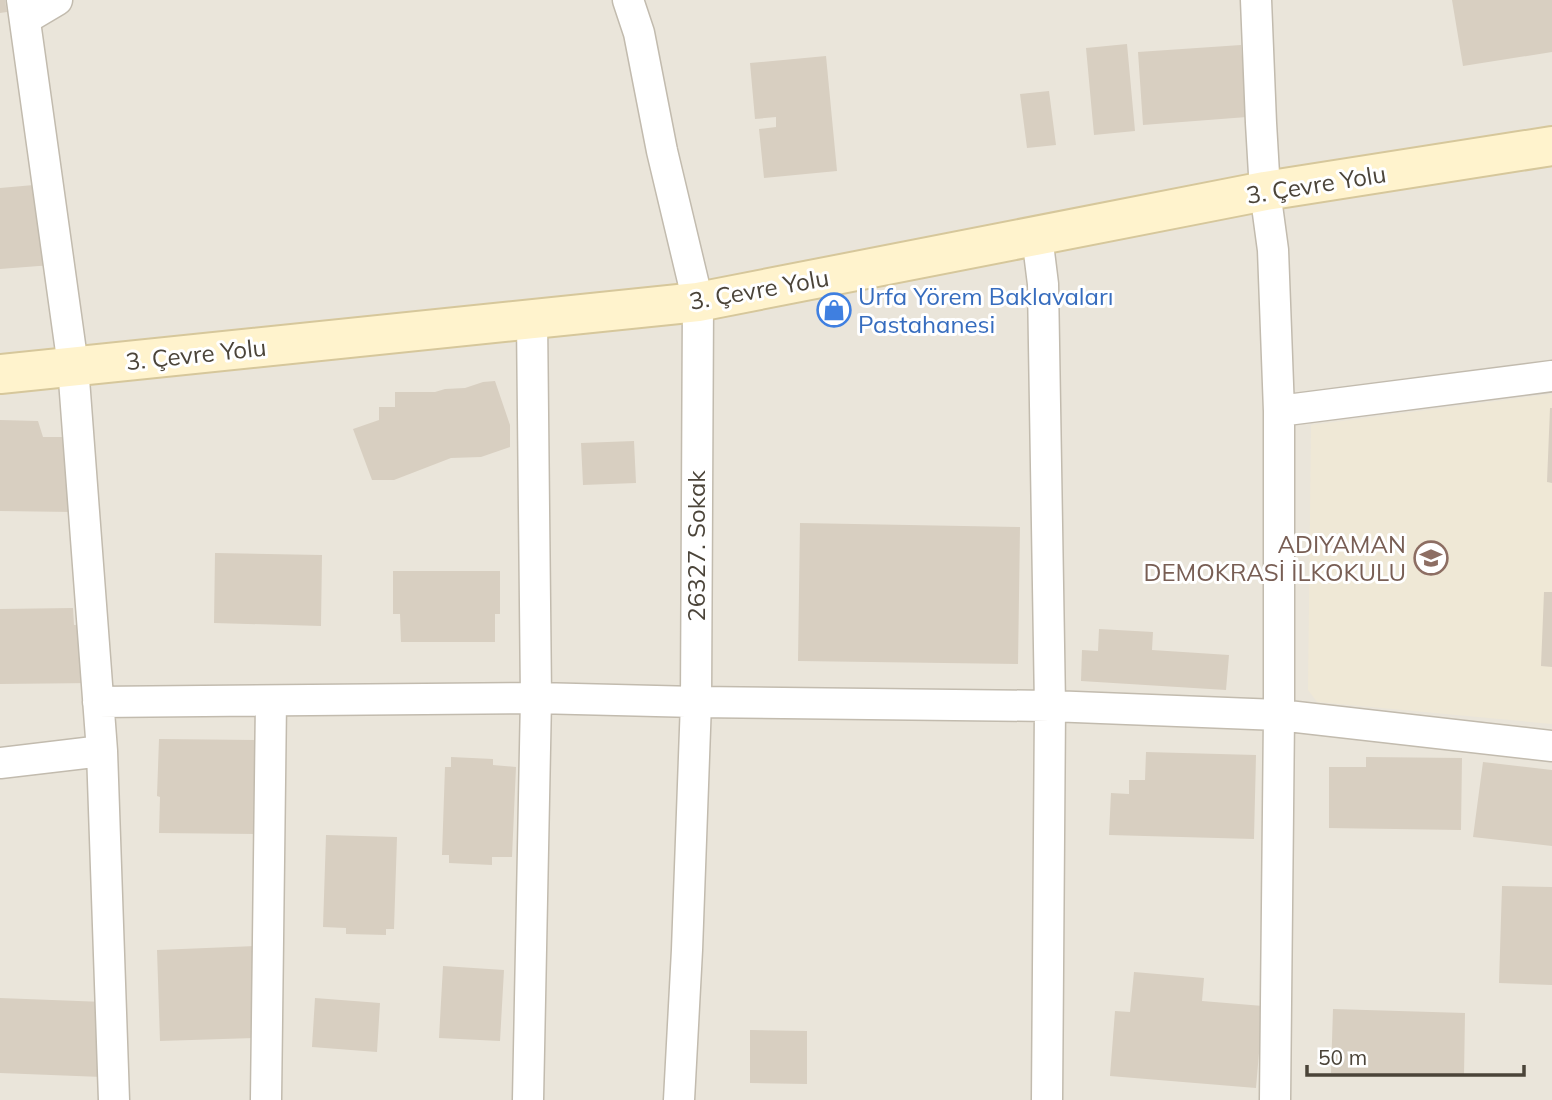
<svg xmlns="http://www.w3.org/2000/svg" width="1552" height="1100" font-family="Mulish,sans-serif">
<rect width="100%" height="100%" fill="#f6f3ec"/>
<path fill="#eae5da" d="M0 0H1552V1100H0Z"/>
<path fill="#efe8d6" d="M1552 394V724L1317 702 1308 690 1311 425Z"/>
<path fill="#d8cfc1" d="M0 0H5L7 12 0 13Z
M1452 0H1552V52L1463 66Z
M1127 44 1135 131 1094 135 1086 48Z
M1241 45 1247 117 1143 125 1138 52Z
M826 56 837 171 764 178 759 129 776 127V117L755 119 750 63Z
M1049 91 1056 145 1027 148 1020 94Z
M45 184 52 265 0 269V188Z
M495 381 510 425V447L481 457 451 458 394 480H372L353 429 379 420V407H395V392H435L445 389 465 388 483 382Z
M1550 408H1552V483L1547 482Z
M0 420 38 421 43 437H74L73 512 0 511Z
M634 441 636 483 583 485 581 443Z
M800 523 1020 527 1018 664 798 661Z
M215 553 322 555 321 626 214 623Z
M393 571H500V614H495V642H401L400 614H393Z
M1544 592H1552V667L1541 666Z
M73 608 74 625 90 624 94 683 0 684V609Z
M1099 629 1153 632 1152 650 1229 655 1226 690 1081 681 1082 650 1098 651Z
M159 739 256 740 255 834 159 833 160 797 157 796Z
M1146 752 1256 755 1254 839 1109 835 1111 793 1129 794V780H1145Z
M451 757 493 759V765L516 767 512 857H492V865L449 863V855H442L445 767H451Z
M1366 757 1462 758 1461 830 1329 828V767H1366Z
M1483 762 1552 770V846L1473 837Z
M326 835 397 837 394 929H386V935L346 934V928L323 927Z
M1502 886 1552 887V985L1499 983Z
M256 946 258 993 252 994 254 1038 160 1041 157 950Z
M443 966 504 970 500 1041 439 1038Z
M1134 972 1204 978 1202 1001 1263 1006 1256 1088 1110 1076 1115 1011 1130 1012Z
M0 998 104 1002 102 1077 0 1073Z
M315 998 380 1003 377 1052 312 1047Z
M1333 1009 1465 1013 1464 1076 1331 1073Z
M750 1030 807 1031V1084L750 1083Z"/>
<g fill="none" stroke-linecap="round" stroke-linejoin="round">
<defs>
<path id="minor" d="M22 0 73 366 102 751 114 1100
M628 0 639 33 662 151 698 302 696 702 687 950 679 1100
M1256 0 1261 123 1265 191 1273 250 1279 411V715L1275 1100
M25 19 57 0
M1037 236 1043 284 1050 706 1047 1100
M1279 411 1552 376
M98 702 536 698 696 702 1050 706 1279 715 1552 746
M0 763 102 751
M266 1100 271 701
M528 1100 536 698 532 319"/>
<path id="secondary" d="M0 374 698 302 1265 191 1552 146"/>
</defs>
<use href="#minor" stroke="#c2bbae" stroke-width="33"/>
<use href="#secondary" stroke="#d6c79b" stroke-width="42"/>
<use href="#minor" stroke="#fff" stroke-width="30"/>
<use href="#secondary" stroke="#fff3cd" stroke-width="38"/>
</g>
<defs>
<symbol id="shop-ring" viewBox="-11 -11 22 22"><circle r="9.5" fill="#fff" stroke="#3f7fe0" stroke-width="1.5"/><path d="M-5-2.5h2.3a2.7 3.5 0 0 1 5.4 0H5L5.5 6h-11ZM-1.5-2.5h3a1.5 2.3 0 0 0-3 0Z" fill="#3f7fe0"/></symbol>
<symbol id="school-ring" viewBox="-11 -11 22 22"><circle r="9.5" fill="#fff" stroke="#8d6e63" stroke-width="1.5"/><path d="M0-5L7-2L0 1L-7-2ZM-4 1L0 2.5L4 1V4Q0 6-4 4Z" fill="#8d6e63"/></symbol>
</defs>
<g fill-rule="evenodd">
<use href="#shop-ring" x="815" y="291" width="38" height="38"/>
<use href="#school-ring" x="1412" y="539" width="38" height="38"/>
</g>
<g text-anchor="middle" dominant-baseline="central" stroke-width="6" stroke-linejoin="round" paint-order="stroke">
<g font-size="24" fill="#4b4439" stroke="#fff">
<text transform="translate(1316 184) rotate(-9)">3. Çevre Yolu</text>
<text transform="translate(759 289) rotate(-10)">3. Çevre Yolu</text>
<text transform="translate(196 354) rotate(-6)">3. Çevre Yolu</text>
<text transform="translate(696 546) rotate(-90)">26327. Sokak</text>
</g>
<g font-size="24" fill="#366cbe" stroke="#fff" text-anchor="start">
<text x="858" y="296">Urfa Yörem Baklavaları<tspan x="858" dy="28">Pastahanesi</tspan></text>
</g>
<g font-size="24" fill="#785e54" stroke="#fff" text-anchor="end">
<text x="1406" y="544">ADIYAMAN<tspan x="1406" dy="28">DEMOKRASİ İLKOKULU</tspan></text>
</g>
</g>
<path d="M1307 1065v10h217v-10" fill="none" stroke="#4b4439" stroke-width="3.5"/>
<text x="1318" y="1065" font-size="21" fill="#4b4439" stroke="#ffffff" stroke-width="5" paint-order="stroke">50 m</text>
</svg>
